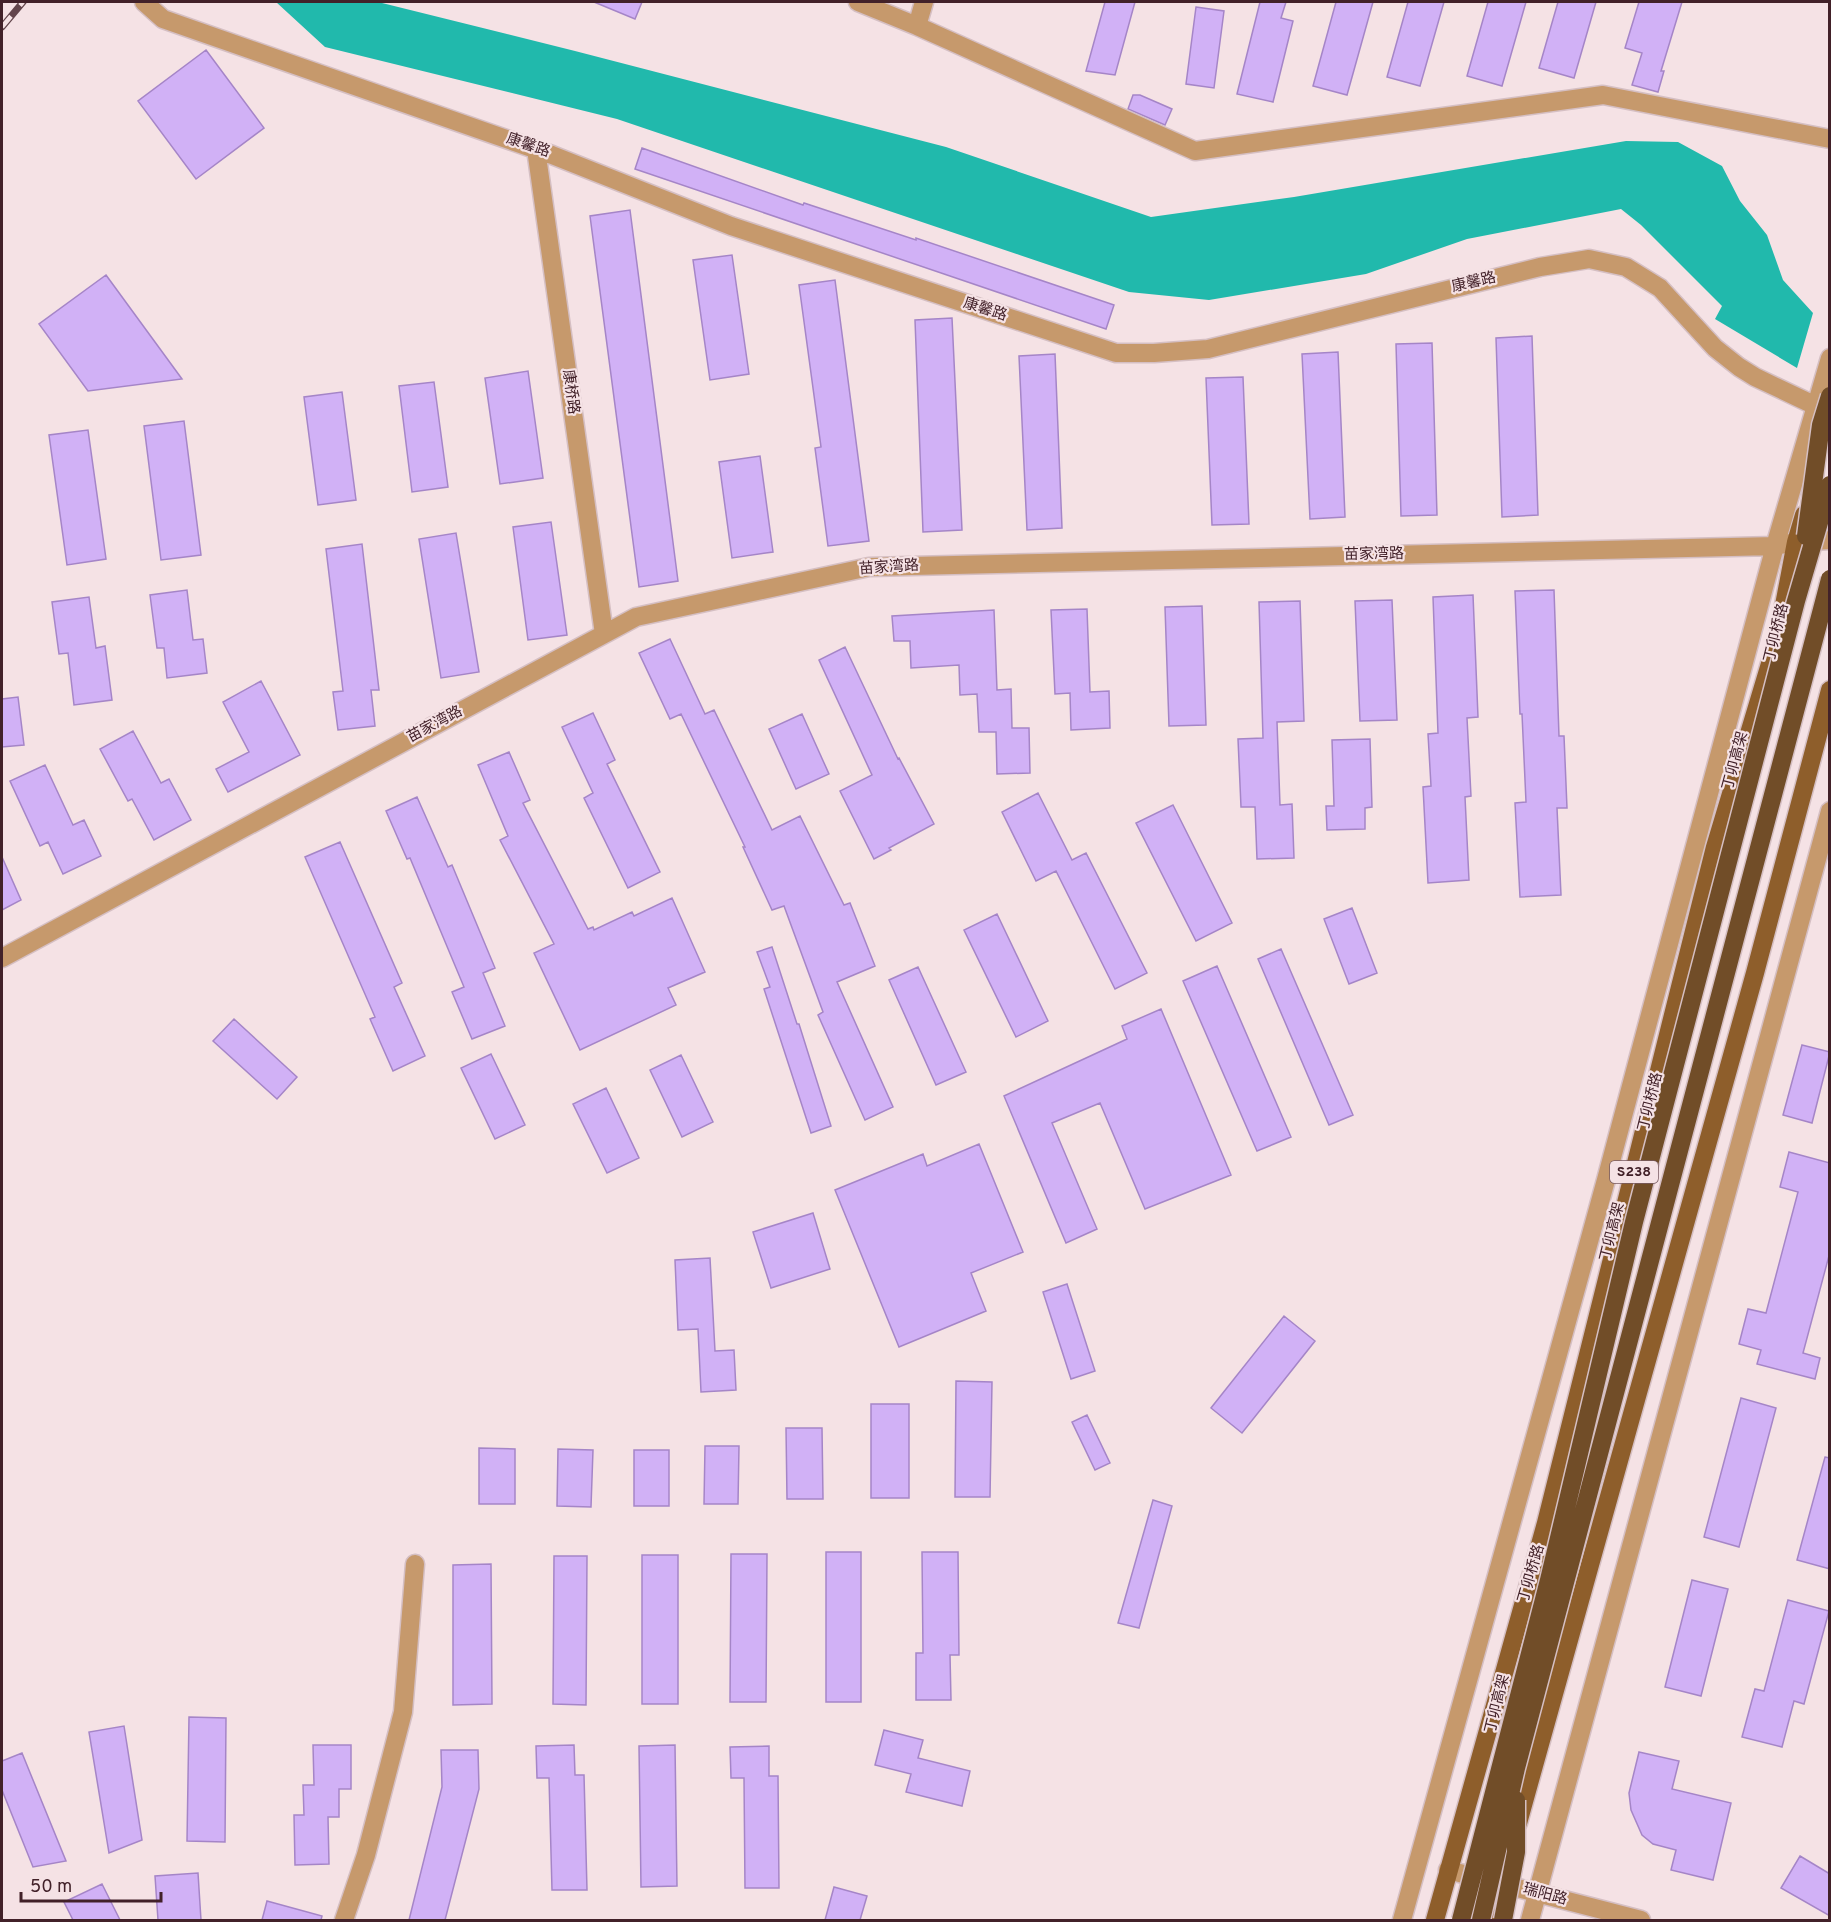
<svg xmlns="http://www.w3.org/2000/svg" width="1831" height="1922" font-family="Overpass,'Noto Sans SC',sans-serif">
<rect width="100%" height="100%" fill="#f5e2e5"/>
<path fill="#21b9ac" d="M276 2H378L575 51 946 147 1151 217 1294 197 1626 141 1678 142 1722 166 1740 201 1767 235 1783 280 1813 313 1797 368 1715 319 1722 306 1641 225 1621 209 1467 239 1366 274 1209 300 1129 292 617 119 325 47Z"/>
<path fill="#d1b1f6" stroke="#a585c7" stroke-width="1.5" d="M594 2H642L635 19Z
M1105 2H1135L1115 75 1086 71Z
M1260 2H1286L1281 18 1293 21 1273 102 1237 94Z
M1336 2H1373L1347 95 1313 86Z
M1408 2H1444L1420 86 1387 77Z
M1488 2H1526L1502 86 1467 76Z
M1558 2H1596L1574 78 1539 68Z
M1639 2H1682L1661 71H1664L1658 92 1632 85 1642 53 1625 48Z
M1196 7 1224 11 1214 88 1186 84Z
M206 50 264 128 196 179 138 101Z
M1133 95H1140L1172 109 1165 125 1128 109Z
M642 148 803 205 804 203 916 240V238L1114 305 1106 329 635 169Z
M630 210 678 581 639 587 590 216Z
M732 255 749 374 710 380 693 260Z
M106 275 182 379 88 391 39 324Z
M835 280 869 541 828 546 815 448 821 447 799 285Z
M952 318 962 530 923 532 915 320Z
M1532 336 1538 515 1502 517 1496 338Z
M1432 343 1437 515 1401 516 1396 344Z
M1338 352 1345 517 1310 519 1302 354Z
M1055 354 1062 528 1027 530 1019 356Z
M528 371 543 478 500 484 485 378Z
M1243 377 1249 524 1212 525 1206 378Z
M434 382 448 487 412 492 399 386Z
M342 392 356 500 318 505 304 397Z
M184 421 201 555 161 560 144 426Z
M88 430 106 559 67 565 49 435Z
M760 456 773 552 732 558 719 462Z
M551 522 567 635 528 640 513 527Z
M456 533 479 672 441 678 419 539Z
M362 544 379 690H371L375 726 338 730 333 692 343 691 326 549Z
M187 590 193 640 203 639 207 673 167 678 164 648H157L150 595Z
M1554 590 1559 736H1564L1567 808H1557L1561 895 1520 897 1515 803 1526 802 1522 714H1520L1515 591Z
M1473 595 1478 717 1467 718 1471 796 1465 797 1469 880 1428 883 1423 787 1431 786 1428 734 1438 733 1433 597Z
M89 597 96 648 105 646 112 700 74 705 68 653 59 654 52 602Z
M1392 600 1397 720 1360 721 1355 601Z
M1300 601 1304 721 1277 722 1280 805 1292 804 1294 858 1257 859 1255 807H1241L1238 739 1263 738 1259 602Z
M1202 606 1206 725 1169 726 1165 607Z
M1087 609 1090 692 1109 691 1110 728 1071 730 1070 693 1055 694 1051 610Z
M994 610 997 690 1011 689 1012 728H1029L1030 773 997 774 996 732H979L977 694 960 695 959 665 911 668 910 641H894L892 616Z
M670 639 705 714 714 710 772 830 800 816 844 905 850 903 875 966 837 982 893 1107 865 1120 818 1015 823 1012 784 906 772 910 743 847H745L681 714 670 719 639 653Z
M845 647 898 759 899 758 934 824 889 848 891 850 874 859 840 791 872 775 819 660Z
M261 681 300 755 228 792 216 769 249 752 223 702Z
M18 697 24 745 2 747V699Z
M593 713 615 760 607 764 660 872 628 888 584 798 593 793 562 727Z
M802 714 829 774 796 789 769 729Z
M133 731 161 783 169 779 191 820 154 840 132 799 128 801 100 749Z
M1370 739 1372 807 1365 808V829L1327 830 1326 806H1334L1332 740Z
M509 752 530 800 523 803 588 929 593 927 594 930 632 912 634 916 672 898 705 972 668 988 676 1005 580 1050 534 953 554 944 500 840 508 836 478 765Z
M45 765 73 825 84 820 101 856 63 874 48 842 40 846 10 781Z
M1038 793 1072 860 1086 853 1147 973 1115 989 1056 871 1036 881 1002 812Z
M417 797 448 867 452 865 495 968 483 973 505 1026 472 1039 452 992 464 987 410 858 407 859 386 811Z
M1173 805 1232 923 1196 941 1136 823Z
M340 842 402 983 394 987 425 1056 393 1071 370 1019 375 1017 305 857Z
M2 857 21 900 2 910Z
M1352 908 1377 973 1349 984 1324 919Z
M997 914 1048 1021 1016 1037 964 930Z
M772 947 797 1024H799L831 1126 811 1133 764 989 770 987 757 952Z
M1281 949 1353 1115 1329 1125 1258 959Z
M1217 966 1291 1137 1257 1151 1183 981Z
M918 967 966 1072 936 1085 889 980Z
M1161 1009 1231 1175 1145 1209 1100 1103 1052 1123 1097 1229 1066 1243 1004 1096 1127 1039 1122 1026Z
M234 1019 297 1077 277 1099 213 1041Z
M1802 1045 1830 1052 1812 1123 1783 1115Z
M491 1054 525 1125 495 1139 461 1068Z
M681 1055 713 1122 682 1137 650 1070Z
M606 1088 639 1158 607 1173 573 1104Z
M979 1144 1023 1252 971 1273 986 1311 899 1347 835 1190 923 1154 927 1166Z
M1789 1152 1830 1163V1252L1803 1353 1820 1358 1815 1379 1757 1364 1761 1350 1739 1344 1748 1309 1766 1313 1798 1192 1780 1187Z
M813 1213 830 1269 771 1288 753 1232Z
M710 1258 715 1351 734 1350 736 1390 701 1392 698 1329 678 1330 675 1260Z
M1067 1284 1095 1371 1071 1379 1043 1292Z
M1284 1316 1315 1341 1242 1433 1211 1408Z
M956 1381 992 1382 990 1497H955Z
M1741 1398 1776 1408 1739 1547 1704 1537Z
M871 1404H909V1498H871Z
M1087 1415 1110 1463 1095 1470 1072 1422Z
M786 1428H822L823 1499H787Z
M705 1446H739L738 1504H704Z
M479 1448 515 1449V1504H479Z
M558 1449 593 1450 591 1507 557 1506Z
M634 1450H669V1506H634Z
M1825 1457 1830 1458V1569L1797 1560Z
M1153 1500 1172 1506 1139 1628 1118 1623Z
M826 1552H861V1702H826Z
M922 1552H958L959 1655H950L951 1700H916V1653H923Z
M731 1554H767L766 1702H730Z
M642 1555H678V1704H642Z
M554 1556H587L586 1705 553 1704Z
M491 1564 492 1704 453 1705V1565Z
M1692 1580 1728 1589 1701 1696 1665 1687Z
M1788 1600 1829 1611 1804 1704 1794 1701 1782 1747 1742 1737 1755 1689 1764 1691Z
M189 1717 226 1718 225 1842 187 1841Z
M124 1726 142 1840 109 1853 89 1732Z
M884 1730 923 1740 918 1758 970 1771 962 1806 906 1792 911 1774 875 1765Z
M313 1745H351V1789H339V1817H328L329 1864 295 1865 294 1815H304L303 1785H314Z
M574 1745 575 1775H584L587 1890H552L549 1778H537L536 1746Z
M675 1745 677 1886 641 1887 639 1746Z
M769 1746V1776H778L779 1888H745L744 1778H731L730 1747Z
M441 1750H478L479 1789 445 1920H409L442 1787Z
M1639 1752 1679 1761 1672 1789 1731 1803 1713 1880 1671 1870 1676 1850 1653 1844 1642 1835 1631 1810 1629 1793Z
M22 1753 66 1861 33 1867 2 1790V1761Z
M1800 1856 1830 1874V1916L1781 1888Z
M198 1873 201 1920H158L155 1876Z
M102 1884 120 1920H73L64 1902Z
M834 1887 867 1896 860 1920H825Z
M267 1901 322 1916 321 1920H262Z"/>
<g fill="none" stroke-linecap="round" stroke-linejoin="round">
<defs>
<path id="minor" d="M144 2 163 19 552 155 731 226 1116 353H1154L1208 349 1540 267 1589 259 1626 267 1660 288 1715 348 1739 367 1755 377 1816 406
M858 2 917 26 1195 151 1603 95 1830 139
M917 26 924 2
M536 149 604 634
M2 958 636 617 869 567 1775 546 1796 542 1830 540
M1448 1870 1641 1920
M344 1920 366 1855 403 1712 415 1564
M1402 1920 1606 1180 1775 546 1830 358
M1530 1920 1830 811"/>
<path id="major" d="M1518 1823 1755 973 1830 690
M1435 1920 1546 1523 1715 847 1778 637 1796 542 1804 515
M1492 1920 1506 1867"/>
</defs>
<use href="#minor" stroke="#d5bfc3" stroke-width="21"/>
<use href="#major" stroke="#d5bfc3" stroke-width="21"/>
<use href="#minor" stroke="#c6996c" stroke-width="18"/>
<use href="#major" stroke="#8e5e2b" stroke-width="18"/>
<defs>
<path id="rail" d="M2 27 23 2"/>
</defs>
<use href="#rail" stroke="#63454c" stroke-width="7"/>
<use href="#rail" stroke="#f5e2e5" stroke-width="4.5" stroke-dasharray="14" stroke-linecap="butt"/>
<defs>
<path id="highway-bridge" d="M1806 536 1821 425 1830 396
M1461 1920 1549 1580 1634 1222 1796 601 1830 485
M1481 1920 1516 1768 1830 579
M1503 1920 1516 1852V1800"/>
</defs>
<use href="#highway-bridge" stroke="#d5bfc3" stroke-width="21" stroke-linecap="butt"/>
<use href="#highway-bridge" stroke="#714d28" stroke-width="18"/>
</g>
<g text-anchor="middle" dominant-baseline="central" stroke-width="4.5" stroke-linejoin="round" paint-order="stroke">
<rect fill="#f5e2e5" stroke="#785b61" stroke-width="1.5" x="1610" y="1161" width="48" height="22" rx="4.5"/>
<g font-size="14" font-weight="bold" fill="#422129">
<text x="1634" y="1172">S238</text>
</g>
<g font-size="15" fill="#422129" stroke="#f5e2e5">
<text transform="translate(528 146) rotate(19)">康馨路</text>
<text transform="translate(1474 283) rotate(-13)">康馨路</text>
<text transform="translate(985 310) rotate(18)">康馨路</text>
<text transform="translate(570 392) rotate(82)">康桥路</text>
<text transform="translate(1374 555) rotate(-1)">苗家湾路</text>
<text transform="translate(889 568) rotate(-4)">苗家湾路</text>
<text transform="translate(1777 633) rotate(-76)">丁卯桥路</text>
<text transform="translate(435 725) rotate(-28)">苗家湾路</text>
<text transform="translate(1736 761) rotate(-75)">丁卯高架</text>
<text transform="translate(1651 1102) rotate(-76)">丁卯桥路</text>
<text transform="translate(1613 1232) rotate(-76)">丁卯高架</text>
<text transform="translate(1532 1574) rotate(-74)">丁卯桥路</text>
<text transform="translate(1498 1704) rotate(-76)">丁卯高架</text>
<text transform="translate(1545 1895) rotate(15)">瑞阳路</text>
</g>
</g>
<rect width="1831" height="1922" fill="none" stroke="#422129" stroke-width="6"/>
<path d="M21 1892v9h140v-9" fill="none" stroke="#422129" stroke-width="3"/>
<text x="30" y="1892" font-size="18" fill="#422129" stroke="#f5e2e5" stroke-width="4.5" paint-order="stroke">50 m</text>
</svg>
